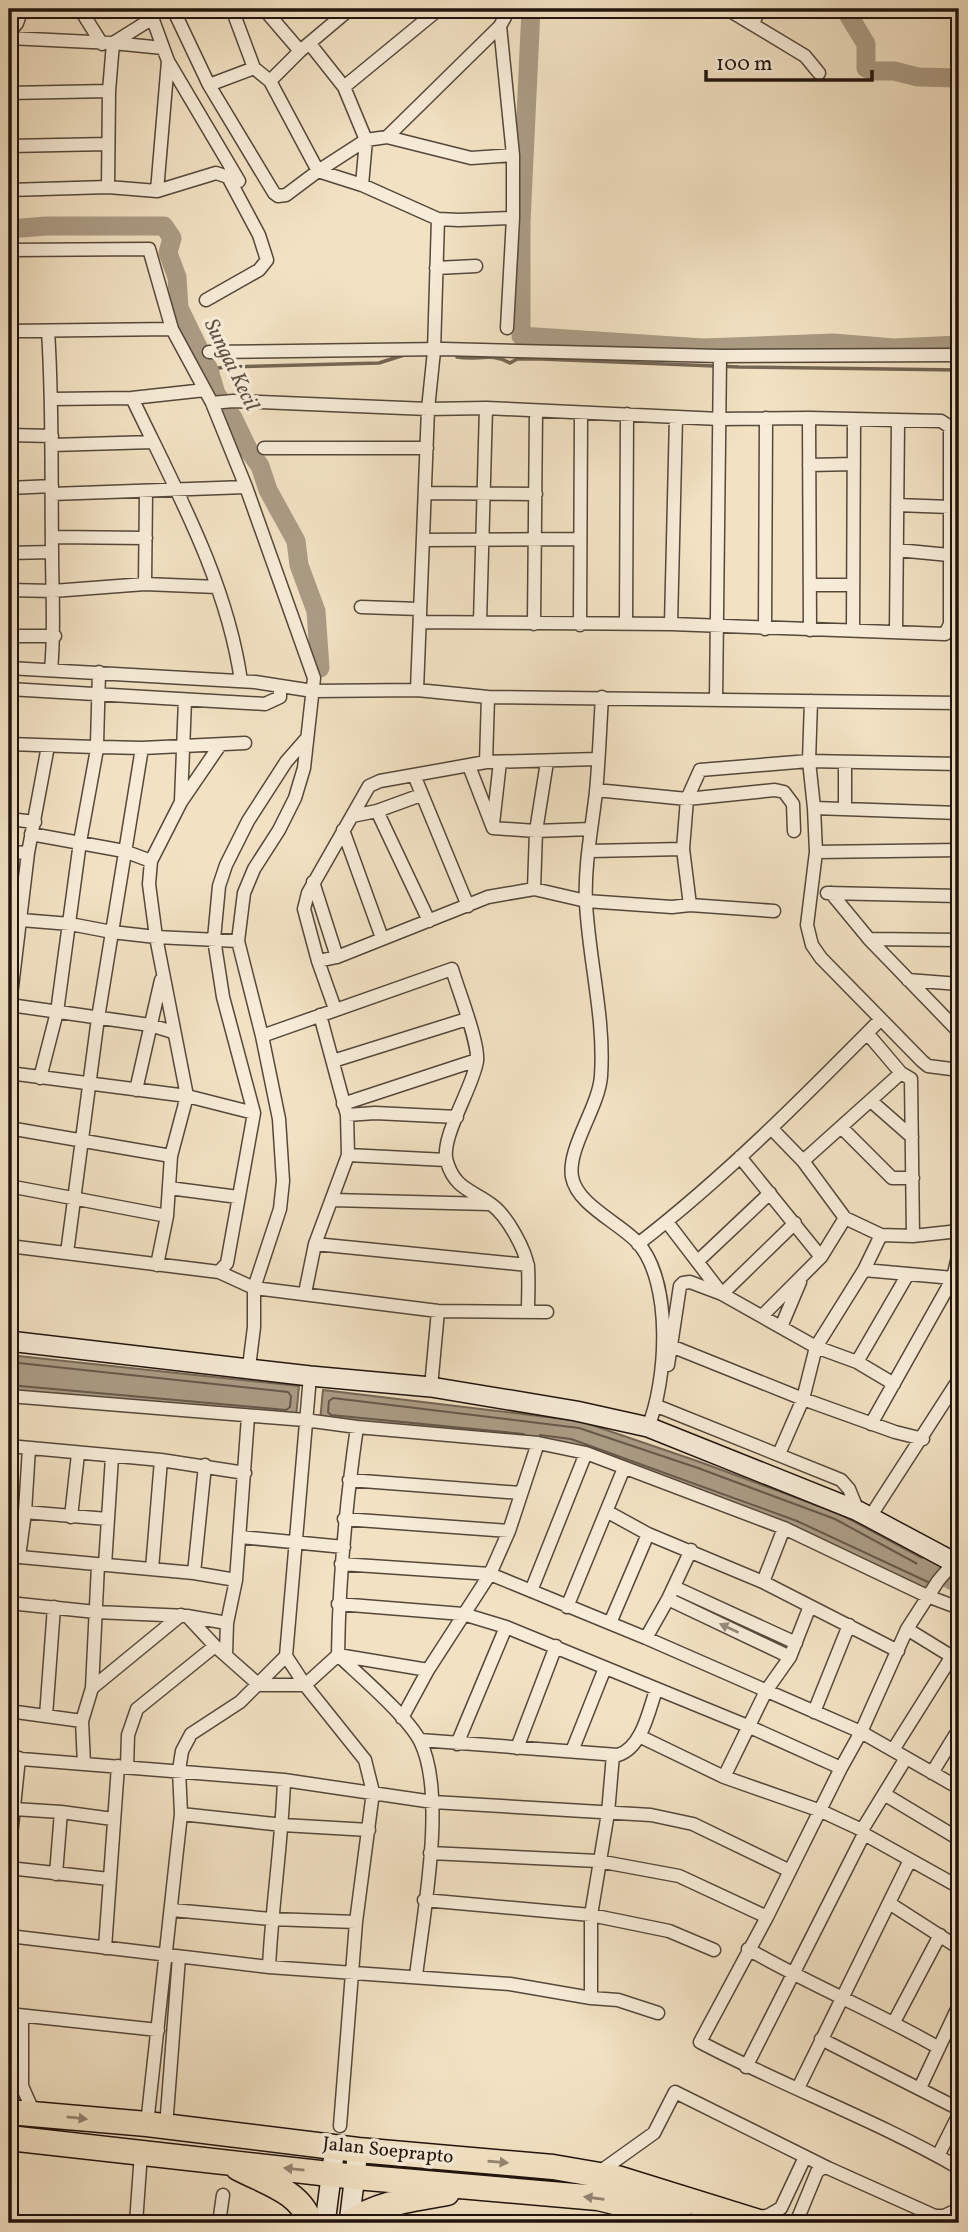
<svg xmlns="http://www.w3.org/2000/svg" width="968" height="2232" font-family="Vollkorn,serif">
<rect width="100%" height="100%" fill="#f2e2c3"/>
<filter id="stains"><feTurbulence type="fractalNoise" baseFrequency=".00286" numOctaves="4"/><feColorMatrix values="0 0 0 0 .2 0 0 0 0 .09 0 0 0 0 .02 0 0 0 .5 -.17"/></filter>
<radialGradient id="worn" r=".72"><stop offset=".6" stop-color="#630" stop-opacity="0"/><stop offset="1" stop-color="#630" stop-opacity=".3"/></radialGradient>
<path fill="#ab9c85" stroke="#746655" stroke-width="2" d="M9 1355 299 1386 296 1418 9 1392Z
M323 1390 580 1421 700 1462 838 1513 948 1572 935 1593 569 1445 320 1421Z"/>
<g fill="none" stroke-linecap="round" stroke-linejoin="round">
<path stroke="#66584a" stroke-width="2" d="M9 1362 288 1392 291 1396 290 1407 286 1410 9 1385
M524 1434 331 1415 328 1412 329 1401 333 1398 579 1428 698 1468 835 1519 934 1573
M540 1435 571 1439 797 1521 928 1582"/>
<path stroke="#746655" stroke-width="3.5" d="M457 357C478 361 491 352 510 363L517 359H541L739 367 959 370
M209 370 224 367 379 363 404 355"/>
<path stroke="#ab9c85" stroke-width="19" d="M531 9 521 222V336L704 348 833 343 894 348 959 345
M849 16 866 44V68L873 71H894L918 77 959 78
M9 229 46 226H164L172 238 168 253 177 277 179 308 209 370 216 394 233 418 248 449 260 466 268 490 296 541 299 565 316 611 320 668
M926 1567 959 1584"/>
<defs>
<path id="street" d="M80 9 102 44
M149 9 168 61 157 191
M173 9 209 85 274 193 278 196 286 195 318 171 362 185 438 219 459 220 513 218
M232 9 254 68 270 81
M264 9 300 51
M350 9 300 51 270 81 318 171 366 140 362 185
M505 9V17L500 26 513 155V218L507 328
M727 9 805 56 819 73
M753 24 759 9
M9 33 17 23 22 9
M9 38 113 43 153 18
M310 44 344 87 366 140 387 137 500 26
M168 61 239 181
M209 85 254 68
M344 87 439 9
M9 93 109 91
M387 137 471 158 513 155
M9 146 108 144
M108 187 109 91 113 43 163 48
M9 190 108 187 157 191 216 173 228 177 259 235 267 260 259 270 206 300
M9 250 149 249 172 329 212 403 246 487 314 678 304 768 295 798 279 830 254 869 244 893 238 941 262 1036 279 1119 283 1181 280 1209 254 1288V1327L249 1367
M436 268 476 266
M9 331 172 329
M48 331C53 405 51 478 52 552 52 591 55 630 51 670
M209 352 443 349 720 356 959 355
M132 398C175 488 227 581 241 681
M52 399 132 398 205 390
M212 403 233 401 428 409 486 408 720 419 809 418 941 421 950 427V624L945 634 671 624 420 622
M809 418 810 630
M9 435 52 436
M52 445 153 442
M264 448H427
M809 465 854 464
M9 488 52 486
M425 493 536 494
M52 494 246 487
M897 505 950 507
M52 537 146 538
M423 540 580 539
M897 550 949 555
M9 553 52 552
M145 584 146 492
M810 585H853
M9 590 53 591 145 584 217 587
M361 607 419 609
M480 622 486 408
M534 624 536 411
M626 624 627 414
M671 624 676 417
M580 625 581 413
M765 629 766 418
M853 630 854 420
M896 632 898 421
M9 636H55
M9 668 255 682 313 691 417 690 488 697 959 703
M9 689 265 704 280 697V686
M417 690 428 409 434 351 438 219
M602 697C600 728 599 760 596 792 592 827 584 867 586 903 589 961 605 1018 601 1076 599 1107 567 1148 572 1177 577 1205 620 1223 638 1243 673 1283 667 1381 648 1427
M716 700 720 356
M811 701 809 761 814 808 816 852 807 925 812 945 821 958 922 1061 928 1066 959 1070
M9 744 95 747 97 744 99 672
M486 762 488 697
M469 766 493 828
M414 775 468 906
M596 790 687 799 775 790 784 792 793 804 794 831
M181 801 185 700
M814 808 959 813
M845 809V762
M377 811 429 921
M352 816 377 811 421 795
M9 819 35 822
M493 824 500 762
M493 828 536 831 591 829
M343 830 382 938
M31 834 124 851 151 861
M590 851 683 849
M9 852 28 853
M816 852 959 850
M313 882 337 957
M534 889 536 831 547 762
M827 893 959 896
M831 893 869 939 959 1032
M690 905 774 911
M9 919 70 924 112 932 156 937 238 941
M869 939 959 940
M318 961 337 957 488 897 534 889 586 901 672 907 690 905 683 849 687 799 700 770 809 761 959 764
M908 980 959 984
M10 1005 150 1025 173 1032
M335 1009 318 961 304 909 308 893 369 786 380 781 486 762 598 759
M9 1012 28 853 48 746
M867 1033 901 1073 911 1079 913 1236
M262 1036 452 969C458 990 479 1042 477 1061 473 1088 439 1139 447 1162 455 1189 472 1190 492 1205 507 1216 526 1250 528 1268 529 1282 528 1297 528 1311
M333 1061 467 1019
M957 1070 959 1026
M9 1073 187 1096 254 1113
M40 1078 57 1012 80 842 97 749 102 747 142 748 245 743
M136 1090 161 980
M959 1100V1142
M871 1101 912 1137
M343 1104 477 1060
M347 1115 375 1113 457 1117
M9 1128 171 1156
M842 1128 892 1178H913
M772 1129 803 1161 845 1218 881 1235 913 1236 959 1231
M348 1155 446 1160
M740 1157 821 1257
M803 1161 901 1073
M9 1186 167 1216
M169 1188 238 1197
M332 1200 489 1204
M667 1222 722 1294 816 1347 857 1362 894 1384
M315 1244 528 1265
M638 1244C726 1176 804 1097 881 1019
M9 1246 219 1272 254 1288 438 1311 547 1312
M67 1253 98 1018 142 748
M698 1261 770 1193
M157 1265 167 1216 171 1156 187 1096 156 937 149 884 151 861 181 802 220 745
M864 1270 953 1278
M219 1272 227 1263 254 1113 223 997 214 939 219 886 226 865 248 821 286 762 307 738
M305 1293 315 1244 348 1155 347 1115 320 1015
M762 1316 821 1257 845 1218
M781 1327 800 1282
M671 1346 803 1399 895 1432 923 1439
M857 1362 908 1274
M668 1365 680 1286 683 1283 690 1282 722 1294 795 1223
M310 1376 286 1656 305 1685 365 1760 373 1792 356 1922 340 2126
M431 1387 438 1311
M9 1396 305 1420 357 1427 538 1443 586 1453 784 1528 927 1596 959 1608
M657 1406 841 1480 849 1489 858 1511
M871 1424 953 1278 959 1252
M357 1427C346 1503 339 1579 338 1655 360 1676 407 1716 420 1741 447 1794 423 1916 416 1976
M9 1446 161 1460 245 1473
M779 1454 803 1399 816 1347 864 1270 881 1235
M349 1480 521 1493
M25 1512 107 1519
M608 1512 648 1534 763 1582 898 1651
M71 1517 78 1454
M870 1517 959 1379
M344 1519 509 1531
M240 1537 344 1547
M9 1556 194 1573 236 1580
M19 1557 25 1512 29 1448
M954 1562 938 1581 907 1629 861 1732 841 1768 767 1917 700 2042C785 2087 876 2120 959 2168
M341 1564 490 1574 646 1638 861 1732 959 1788
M105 1565 112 1457
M152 1569 161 1460
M194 1573 205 1465
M763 1582 784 1528
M674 1587 796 1643
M531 1591 586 1453
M668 1599 790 1657
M9 1603 96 1612 187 1616 227 1623
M338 1604 463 1614 506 1627 750 1727 841 1768
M567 1607 624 1468
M187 1616 215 1646 259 1685H305L338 1655
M610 1623 648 1534
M907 1629 959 1661
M646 1638 668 1599 691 1550
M226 1654 227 1623 236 1580 248 1417
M338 1655 428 1670
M92 1688 181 1615
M9 1711 82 1721
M814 1712 849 1625
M46 1716 54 1607
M402 1718 428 1670 490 1574 509 1531 538 1443
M639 1736 724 1777 821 1811 862 1830 864 1834 959 1887
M420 1740 618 1755C642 1748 649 1710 656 1690
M457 1744 506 1627
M517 1748 556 1646
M893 1750 952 1656
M572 1751 605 1668
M9 1758 284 1780 433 1802 651 1815 693 1824 790 1871
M84 1764 82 1721 92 1688 98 1565
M127 1767 128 1735 137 1709 215 1646
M932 1773 959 1729
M724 1777 766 1691 790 1657 810 1606
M884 1794 959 1839
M14 1809 61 1812 113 1819
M181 1814 283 1825 369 1830
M862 1830 906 1758
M430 1853 598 1861 679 1876 767 1917
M9 1855 19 1758
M9 1868 109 1879
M56 1874 61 1812
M424 1900 591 1915 669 1931 714 1950
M889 1903 959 1948
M172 1910 271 1919 356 1922
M9 1936 269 1967 510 1984 591 1998 618 2000 658 2013
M105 1948 118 1766
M748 1949C810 1985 877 2012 939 2048
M269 1967C272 1904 282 1842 284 1780
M591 1998V1915L608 1813 613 1755
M9 2014 158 2030
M22 2016V2086L34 2113
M894 2022 940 1935
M821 2039 959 2109
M746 2067 864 1834
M798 2088 910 1860
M920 2088 959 2005
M147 2124 181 1814 179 1770 182 1751 191 1734 240 1702 286 1656
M166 2127 179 1957
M938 2156 959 2114
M598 2173 654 2133 675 2092 828 2168
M756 2218 769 2215 781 2208 805 2157
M136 2223 141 2153
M219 2223 223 2195
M796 2223 817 2172 822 2168H828L935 2216H944L959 2209"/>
<path id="secondary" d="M9 1341 310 1376 431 1387 576 1411 648 1427 858 1511 959 1565
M325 2223 335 2147
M349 2223 358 2150"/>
<path id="highway" d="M9 2112 147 2124 358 2150 553 2167 617 2178 762 2223
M9 2138 356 2177 598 2198 639 2208 683 2223
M238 2168C264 2182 302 2192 310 2223
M349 2223C377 2203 413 2199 447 2193"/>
</defs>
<use href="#street" stroke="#55483b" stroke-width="15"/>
<use href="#secondary" stroke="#21140e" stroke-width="22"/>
<use href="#highway" stroke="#21140e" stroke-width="27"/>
<use href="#street" stroke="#f7ecd8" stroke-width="12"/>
<use href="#secondary" stroke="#f7ecd8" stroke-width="19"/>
<use href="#highway" stroke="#f2e2c3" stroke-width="24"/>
</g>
<defs><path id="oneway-solid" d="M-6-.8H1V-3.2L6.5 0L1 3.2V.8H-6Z" transform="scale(1.75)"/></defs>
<use fill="#978b7d" href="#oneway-solid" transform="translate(729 1628) rotate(-155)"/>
<g fill="#948572">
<use href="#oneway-solid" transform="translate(77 2118) rotate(6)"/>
<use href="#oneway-solid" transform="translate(498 2162) rotate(5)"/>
<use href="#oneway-solid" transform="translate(294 2169) rotate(-174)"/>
<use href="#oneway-solid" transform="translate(594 2198) rotate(-172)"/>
</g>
<g text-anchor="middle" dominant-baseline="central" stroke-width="7" stroke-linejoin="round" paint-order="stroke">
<g font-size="19" fill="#21140e" stroke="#f7ecd8">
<text transform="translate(388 2151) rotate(6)">Jalan Soeprapto</text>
</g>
<g font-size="21" font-style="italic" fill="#5f5144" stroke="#f7ecd8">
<text transform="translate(231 365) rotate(64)">Sungai Kecil</text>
</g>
</g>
<rect width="968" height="2232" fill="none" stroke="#f2e2c3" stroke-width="35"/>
<rect x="10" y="10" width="947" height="2211" fill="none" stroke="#21140e" stroke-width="3.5"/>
<rect x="18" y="18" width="933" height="2197" fill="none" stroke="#21140e" stroke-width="2"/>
<path d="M706 70v10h166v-10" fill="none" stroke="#21140e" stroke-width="3.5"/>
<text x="716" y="70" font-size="21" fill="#21140e" stroke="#f7ecd8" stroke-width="5" paint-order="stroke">100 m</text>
<rect width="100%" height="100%" filter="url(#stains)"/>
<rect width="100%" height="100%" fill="url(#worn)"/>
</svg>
